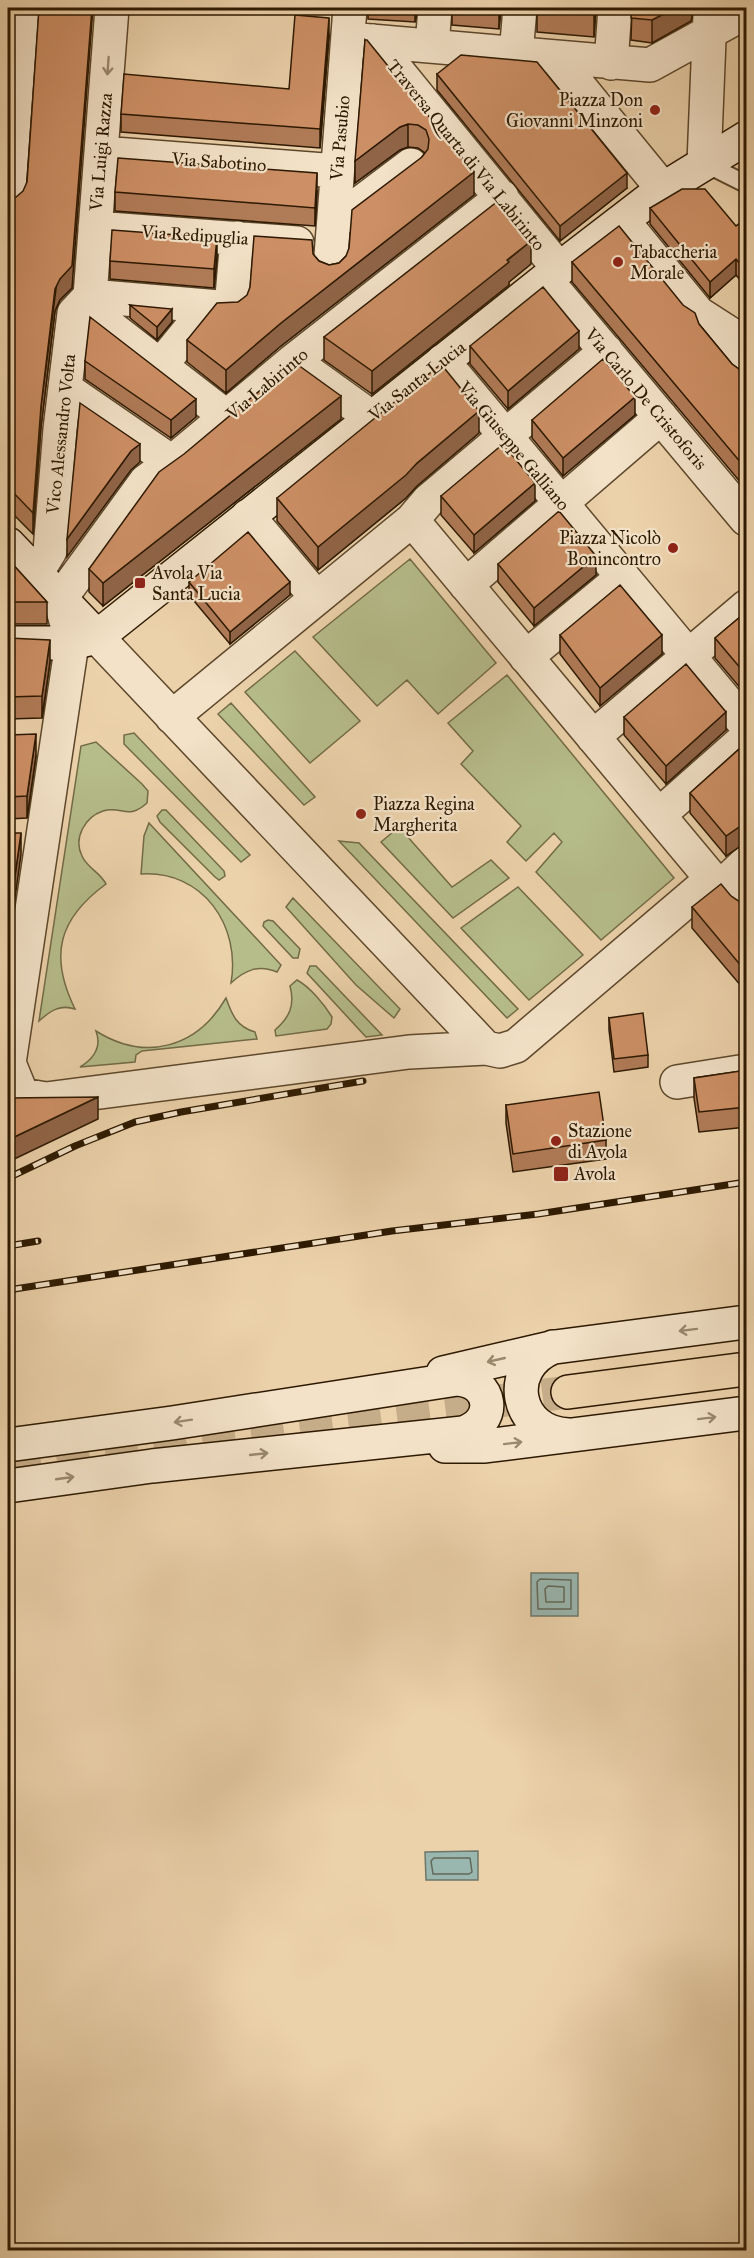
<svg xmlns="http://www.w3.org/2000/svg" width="754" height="2258" font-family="'IM FELL Great Primer',serif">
<rect width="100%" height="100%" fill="#ecd2ab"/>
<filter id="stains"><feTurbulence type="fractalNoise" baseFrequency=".00333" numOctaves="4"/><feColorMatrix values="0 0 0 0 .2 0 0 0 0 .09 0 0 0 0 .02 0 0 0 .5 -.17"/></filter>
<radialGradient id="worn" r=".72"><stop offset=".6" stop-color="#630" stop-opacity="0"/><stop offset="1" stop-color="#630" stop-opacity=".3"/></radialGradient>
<path fill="#b6bd8b" stroke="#726b46" stroke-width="1.5" d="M410 559 496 663 438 714 407 680 377 706 313 637Z
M295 651 360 721 310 763 245 692Z
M507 675 674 878 601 940 536 872 562 842 554 833 526 861 507 842 521 826 461 764 473 751 448 723Z
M231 703 315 797 304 805 218 714Z
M134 733 250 855 241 862 124 744V735Z
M96 742 142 784 148 791 147 803C127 821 122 805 103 811 85 817 73 838 82 856 87 868 100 872 106 884 58 919 49 956 75 1009 60 1004 50 1011 39 1021L81 746Z
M162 810H166L224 871 225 876 219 880 215 877 160 822 157 816Z
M149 823 281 965 277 972C259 964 245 970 231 983 241 926 203 870 141 874L144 836Z
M399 827 452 887 491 860 509 878 453 918 381 842Z
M339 841 359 843 518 1009 507 1018Z
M518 887 583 955 529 1000 461 928Z
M293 898 400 1009 394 1018 356 985 286 907Z
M268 920 273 921 300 949 298 958H293L263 926 264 922Z
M310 966H316L382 1035 366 1037 307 973Z
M297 980C310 987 324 1004 332 1017L331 1024 327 1029 276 1036 275 1030C290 1017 295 1005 290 986Z
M226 998C232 1015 237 1027 255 1032L257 1039 142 1051 136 1055 135 1062 80 1067C93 1059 102 1047 96 1031 145 1062 197 1048 226 998Z"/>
<path fill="#99b6af" stroke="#6e7769" stroke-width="1.5" d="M531 1573H578V1616H531Z
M478 1851V1880H426L425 1852Z"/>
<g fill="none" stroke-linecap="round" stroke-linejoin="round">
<path stroke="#636858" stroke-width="1.5" d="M540 1579 571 1580V1609H538L537 1582Z
M548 1586 564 1587V1602H546L545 1589Z
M434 1858H470L472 1872 469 1874H433L431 1861Z"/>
<path stroke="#c6ad89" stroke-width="33" stroke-dasharray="33 16" stroke-linecap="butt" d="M8 1465 568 1392"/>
<defs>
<path id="lane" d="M704 163 746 184"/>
<path id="street" d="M112 8 90 296 95 315 227 417
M348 39 650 65 746 12
M373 41 559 269
M432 46 435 8
M516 54 520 8
M556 58 663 189
M611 63 615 8
M101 153 337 171
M704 163 710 15
M623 221 698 313 746 344
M334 223 411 165
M95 228 297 243
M330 269 350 8
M546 280 746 519
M90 296 231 308 237 238
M713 332 746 372
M293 361 371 417
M443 361 746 725
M160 366 209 306
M66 389 172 462
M248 516 317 598
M412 520 712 879 727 881 746 863
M36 574 50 551 60 429 74 313 90 296
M466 585 661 417
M97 637 486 1048
M526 657 623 577
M172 717 412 520 429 500 606 351
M593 737 746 607
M659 815 746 738
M727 881 746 905
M677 1082 746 1071
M22 1095 9 1063 72 643 60 599 146 481 172 462 293 361 502 197
M16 1097 22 1095 46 1099 409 1052 486 1048 500 1051 516 1046 712 879"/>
<path id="secondary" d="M8 202 22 8
M8 544 97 637
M8 643H72L97 637 559 269 663 189 746 138
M553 1347C502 1368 516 1434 569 1435
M443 1373 555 1347 746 1322
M8 1445 172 1423 457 1379C493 1381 498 1422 463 1433L152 1466 8 1486
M445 1446H485L746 1413"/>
<path id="primary" d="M568 1392 746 1369"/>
</defs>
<use href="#lane" stroke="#5d472b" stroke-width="20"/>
<use href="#street" stroke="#5d472b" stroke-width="36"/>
<use href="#secondary" stroke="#2d1900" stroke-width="36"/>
<use href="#primary" stroke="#2d1900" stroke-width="36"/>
<use href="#lane" stroke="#f3e2c8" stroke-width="16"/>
<use href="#street" stroke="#f3e2c8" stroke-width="33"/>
<use href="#secondary" stroke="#f3e2c8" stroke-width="33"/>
<use href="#primary" stroke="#ecd2ab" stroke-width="33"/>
<defs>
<path id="rail" d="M8 1178 75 1146 135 1122 181 1112 363 1081
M8 1246 38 1241
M8 1290 392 1231 538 1214 746 1182"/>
</defs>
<use href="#rail" stroke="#2d1900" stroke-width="7"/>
<use href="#rail" stroke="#f3e2c8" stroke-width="4.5" stroke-dasharray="14" stroke-linecap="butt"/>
</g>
<path fill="#b07b57" stroke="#2d1900" stroke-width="1.5" d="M368 8H418L415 22 368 19Z
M452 8H501L499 29 452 25Z
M537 8H596L594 37 537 32Z
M632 8H694L691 21 652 43 631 40Z
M329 36 320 148 121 132V114L289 89Z
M365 40 474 195 281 346 226 393 187 362V340L238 302 313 254 319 261 329 265 339 263 346 256 425 153 418 148 408 147 400 150 355 183Z
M437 74 627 188 560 241 437 90Z
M317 191 315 226 115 211V192Z
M8 199 72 288 60 300 55 311 41 427 33 534 8 509V465L11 422 8 425Z
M650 208 736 226 747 218V277L741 281 736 275 710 298 650 224Z
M217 256 214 288 110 279V261Z
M572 262 699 324 732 364 739 369 747 372V490L572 282Z
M531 264 509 282V285L372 394 324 360V337Z
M130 305 172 322 157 340 130 318Z
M470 346 579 349 508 409 470 364Z
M85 361 196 417 171 438 85 379Z
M635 415 563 476 532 438V420Z
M341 419 103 606 89 592V569Z
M479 433 417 486 406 498 318 570 277 521V498Z
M441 496 535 501 474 553 441 515Z
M8 559 47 602V624H8Z
M498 564 596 575 534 626 498 582Z
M189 582 290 595 230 644 189 595Z
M747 611V696L715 658V638Z
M560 635 662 654 600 706 560 654Z
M8 638 50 662 42 718 8 719Z
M624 717 726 730 666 784 624 735Z
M8 735 36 756 27 818 8 819Z
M747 742V845H742L726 856 690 813V793Z
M731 896 740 902 747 903V993L692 928V907Z
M609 1018 648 1055V1067L614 1072 609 1030Z
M747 1070V1127L699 1132 694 1098V1078Z
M506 1105 606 1140V1159L513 1172 506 1123Z"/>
<path fill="#906447" stroke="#2d1900" stroke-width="1.5" d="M92 8H93L72 288 60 300 55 311 41 427 33 534V513L41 406Z
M415 8H418L415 22Z
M499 8H501L499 29Z
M595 8H596L594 37V14Z
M675 8H694L691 21 652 43V20Z
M329 18V36L320 148V129Z
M408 124V147L400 150 355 183V161L400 127Z
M474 172V195L281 346 226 393V370L281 323Z
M317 173V191L315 226V208Z
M627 173V188L560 241V226Z
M217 238V256L214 288V269Z
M531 241V264L509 282V285L372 394V371Z
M736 259V275L710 298V282Z
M747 261V277L741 281V265Z
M172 309V322L157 340V327Z
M579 331V349L508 409V391Z
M341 396V419L103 606V583Z
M635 397V415L563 476V458Z
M196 399V417L171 438V420Z
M13 400V421L8 425V403Z
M479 411V433L417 486 406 498 318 570V547Z
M140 444V462L131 470 67 557V539L131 451Z
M535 483V501L474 553V535Z
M596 556V575L534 626V608Z
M290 582V595L230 644V632Z
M662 635V654L600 706V688Z
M50 640V662L42 718V696Z
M726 712V730L666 784V766Z
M36 734V756L27 818V796Z
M742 825V845L726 856V836Z
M21 833V855L8 947V925Z
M98 1097V1119L8 1162V1140Z"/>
<path fill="#cd8f65" stroke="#2d1900" stroke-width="1.5" d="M39 8H92L72 266 60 279 55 289 41 406 33 513 8 487V465L13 400 8 403V199L16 197 23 191 27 182Z
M537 8H595L594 14 537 10Z
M632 8H675L652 20 631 18Z
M295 15 329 18 320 129 121 114 124 74 289 89Z
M365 40H367L474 172 281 323 226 370 187 340 217 303 238 302 247 295 250 287 254 236 312 240 313 254 319 261 329 265 339 263 346 256 349 248 352 210 422 157 428 149 429 139 426 130 418 125 408 124 400 127 355 161Z
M461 55 537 62 627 173 560 226 437 74Z
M118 158 317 173 315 208 115 192Z
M682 189H705L736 226 747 218V261L741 265 736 259 710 282 650 208Z
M498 201 531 241 507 260 509 262 372 371 324 337Z
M619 226 683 305 695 313 699 324 732 364 739 369 745 370 747 372V470L572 262Z
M112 230 217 238 214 269 110 261Z
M543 287 579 331 508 391 470 346Z
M130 305 172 309 157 327Z
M90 317 196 399 171 420 85 361Z
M603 359 635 397 563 458 532 420Z
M294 362 341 396 103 583 89 569 159 472 184 454Z
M441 364 479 411 417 463 406 475 318 547 277 498Z
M80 403 140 444 131 451 67 539Z
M503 444 535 483 474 535 441 496Z
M559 511 596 556 534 608 498 564Z
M248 532 290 582 230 632 189 582Z
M8 559 47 602H8Z
M620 585 662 635 600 688 560 635Z
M747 611V676L715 638Z
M8 638 50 640 42 696 8 697Z
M686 664 726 712 666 766 624 717Z
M36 734 27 796 8 797V735Z
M747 742V825H742L726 836 690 793Z
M8 833H21L8 925Z
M721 884 731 896 740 902 747 903V973L692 907Z
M643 1013 648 1055 614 1059 609 1018Z
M747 1070V1107L699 1112 694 1078Z
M599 1092 606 1140 513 1154 506 1105Z
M98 1097 8 1140V1098Z"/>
<defs><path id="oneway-shaft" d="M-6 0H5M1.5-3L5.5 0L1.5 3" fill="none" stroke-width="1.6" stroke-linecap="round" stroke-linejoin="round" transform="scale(1.5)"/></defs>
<g stroke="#9a886e">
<use href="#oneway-shaft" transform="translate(108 66) rotate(94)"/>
<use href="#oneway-shaft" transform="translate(688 1330) rotate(173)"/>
<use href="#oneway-shaft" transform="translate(496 1360) rotate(167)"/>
<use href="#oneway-shaft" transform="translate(707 1418) rotate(-7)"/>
<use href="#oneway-shaft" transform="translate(183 1421) rotate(171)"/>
<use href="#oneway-shaft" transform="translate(513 1443) rotate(-7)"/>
<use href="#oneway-shaft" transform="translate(259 1454) rotate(-6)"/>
<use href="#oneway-shaft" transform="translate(65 1478) rotate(-8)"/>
</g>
<g fill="#8f2418" stroke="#f3e2c8" stroke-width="2">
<circle cx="655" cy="110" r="6"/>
<circle cx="618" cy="262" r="6"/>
<circle cx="673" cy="548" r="6"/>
<rect x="134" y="577" width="12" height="12" rx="3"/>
<circle cx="361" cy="814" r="6"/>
<circle cx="556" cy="1141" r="6"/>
<rect x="553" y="1166" width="16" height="16" rx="3"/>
</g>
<g text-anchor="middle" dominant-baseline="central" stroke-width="4.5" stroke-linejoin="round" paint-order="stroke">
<g font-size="18" fill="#2d1900" stroke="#f3e2c8" text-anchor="start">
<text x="643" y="100" text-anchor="end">Piazza Don<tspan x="643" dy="21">Giovanni Minzoni</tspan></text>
<text x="630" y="252">Tabaccheria<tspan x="630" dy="21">Morale</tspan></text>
<text x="661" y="538" text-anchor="end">Piazza Nicolò<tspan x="661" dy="21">Bonincontro</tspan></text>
<text x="152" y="573">Avola Via<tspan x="152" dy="21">Santa Lucia</tspan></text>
<text x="373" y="804">Piazza Regina<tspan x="373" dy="21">Margherita</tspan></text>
<text x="568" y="1131">Stazione<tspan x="568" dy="21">di Avola</tspan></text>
<text x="574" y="1174">Avola</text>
</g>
<g font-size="18" fill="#2d1900" stroke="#f3e2c8">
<text transform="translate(340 138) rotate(-85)">Via Pasubio</text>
<text transform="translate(101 152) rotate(-85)">Via Luigi Razza</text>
<text transform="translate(466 155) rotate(51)">Traversa Quarta di Via Labirinto</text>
<text transform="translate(219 162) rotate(4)">Via Sabotino</text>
<text transform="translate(195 235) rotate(4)">Via Redipuglia</text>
<text transform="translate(417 381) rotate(-38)">Via Santa Lucia</text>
<text transform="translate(267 384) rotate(-40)">Via Labirinto</text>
<text transform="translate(646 399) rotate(50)">Via Carlo De Cristoforis</text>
<text transform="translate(61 434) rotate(-84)">Vico Alessandro Volta</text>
<text transform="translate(514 446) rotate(50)">Via Giuseppe Galliano</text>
</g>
</g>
<rect width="754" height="2258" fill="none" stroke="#ecd2ab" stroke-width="30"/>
<rect x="9" y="9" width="736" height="2240" fill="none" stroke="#2d1900" stroke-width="3"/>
<rect x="15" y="15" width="724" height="2228" fill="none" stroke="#2d1900" stroke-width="1.5"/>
<rect width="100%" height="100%" filter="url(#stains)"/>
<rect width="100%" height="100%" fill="url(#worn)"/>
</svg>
